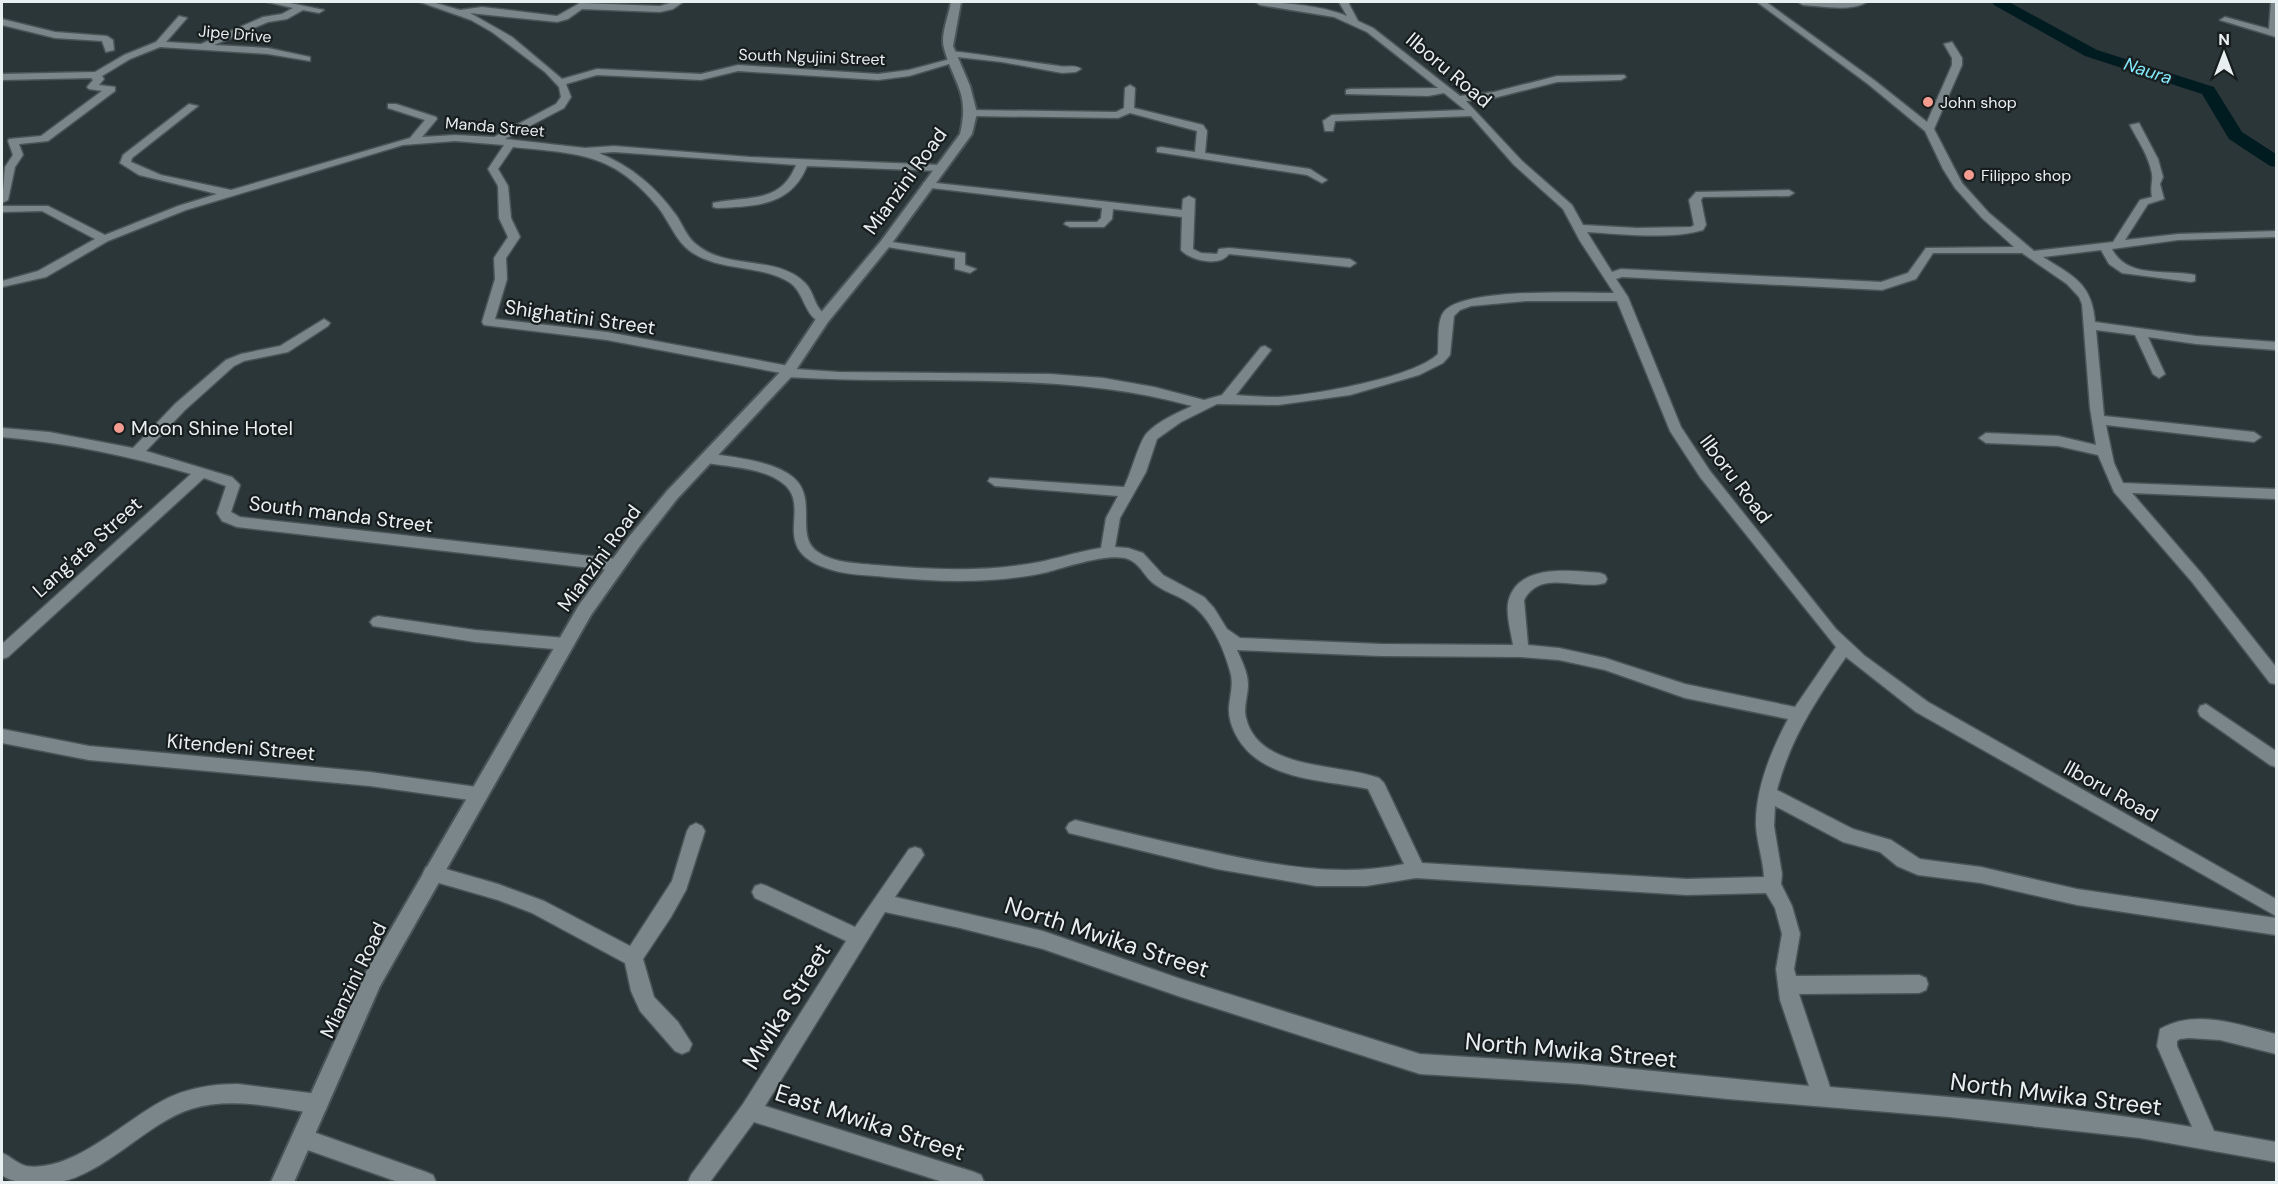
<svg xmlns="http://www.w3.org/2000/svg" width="2278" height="1184" font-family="'DM Sans',sans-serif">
<rect width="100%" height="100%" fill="#2b3639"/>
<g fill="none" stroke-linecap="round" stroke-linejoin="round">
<path fill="#001c21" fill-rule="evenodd" d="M1992 2H2009L2097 50 2214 87 2242 132 2276 154V167L2270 166 2229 139 2202 94 2085 56 1994 5Z"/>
<defs>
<path id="minor" d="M267 2H285L324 10 319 13 303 10 287 19 268 22 214 45 268 48 310 57V61L268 54 160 47 130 59 102 76 104 79 99 85 115 87V91L48 141 19 144 23 155 15 167 8 200 2 203 5 167 13 155 8 141 9 139 41 136 102 91 89 89 87 87 93 80 91 78 2 80V74L95 72 124 55 156 42 179 16 187 18 166 42 201 44 263 17 282 14 293 8Z
M420 2H432L460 10 482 7 557 16 580 3 660 6 673 2H683L673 9 660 12 582 9 568 19 557 22 470 13 512 37 562 79 597 69 701 74 738 65 878 74 909 70 954 58 959 61 909 76 878 80 738 71 701 80 597 75 566 84 571 97 564 108 505 139 585 148 614 146 750 157 941 165 946 168 941 171 807 166C791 206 756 206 717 208L713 207V203C748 195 780 205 796 165L614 152 599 153C632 167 655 186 676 215 683 225 687 238 697 245 727 270 776 255 804 282 811 288 813 297 817 305 820 311 825 314 829 319L823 323C804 318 805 292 789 282 759 264 719 272 690 251 676 241 669 221 658 207 613 152 578 154 513 147L498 169 508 186 511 218 520 237 506 258 507 279 495 319 607 332 789 366 795 369 839 372 1050 374 1103 378 1154 387 1204 400 1222 395 1261 347 1265 346 1271 350 1236 395C1250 396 1264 397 1278 397 1313 395 1413 378 1438 354 1439 343 1437 322 1443 313 1460 287 1582 293 1614 293L1580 241 1563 209 1514 165 1471 116 1335 121 1333 131H1325L1323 121 1332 115 1465 110 1444 93 1428 96 1346 94V90L1350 89 1438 88 1367 32 1334 17 1260 5 1256 2C1282 2 1323 6 1347 16L1339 2H1348L1358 21 1373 28 1460 96 1494 92 1557 76 1624 75 1626 77 1621 80 1557 82 1494 98 1466 101 1522 161 1572 205 1583 225 1637 228 1691 227 1694 225 1689 200 1696 192 1789 190 1794 193 1789 196 1703 197 1701 200 1706 225 1703 230C1669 240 1622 234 1587 232L1612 272 1621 269 1881 282 1908 273 1926 248 2014 247 1982 218 1955 188 1943 169 1925 131 1868 84 1757 2H1766L1874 80 1927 122 1952 65V58L1944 44 1952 42 1962 58V65L1934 129 1962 183 1989 213 2034 251 2113 242 2140 200 2152 197C2150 188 2153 181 2152 174 2149 156 2138 141 2130 125L2139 123 2158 159 2163 177 2160 184 2164 199 2148 204 2125 240 2178 234 2276 231V237L2178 240 2112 249C2127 279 2166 269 2195 275V281L2191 282 2122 273 2109 264 2101 250 2043 257C2073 276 2092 283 2095 322L2196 336 2276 342V350L2196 344 2148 337 2165 374 2159 378 2153 374 2135 335 2096 330 2104 416 2254 432 2261 437 2254 442 2106 425 2114 463 2123 483 2276 489V499L2132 493 2202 574 2276 667V684L2270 683 2192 582 2114 492 2098 455 2058 446 1986 443 1979 438 1986 433 2058 436 2096 445 2090 408 2082 304 2079 297 2067 284 2022 253H1933L1916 279 1882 290 1622 277 1616 279 1628 297 1681 427 1710 471 1836 629 1865 656 1928 702 2276 899V916L1916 712 1846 657C1816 700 1790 739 1777 790L1853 829 1891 840 1920 859 1981 867 2077 889 2276 918V935L2077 905 1981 883 1918 875 1897 866 1880 852 1843 842 1775 806 1774 826 1782 874 1781 884 1792 906 1800 934 1794 969 1796 976 1919 975 1926 978 1928 984 1926 990 1919 993 1799 994 1830 1087C1951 1097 2072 1106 2192 1127L2157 1046 2160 1029C2196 1008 2239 1025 2276 1034V1054L2220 1040 2189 1038 2180 1039 2177 1041V1046L2214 1131 2276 1142V1162L2140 1138 1949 1117 1728 1099 1581 1084 1420 1074 1181 997 1043 949 960 928 885 912 765 1106 974 1172 981 1175 984 1182H943L754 1122 710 1182H688L691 1175 743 1104 846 941 755 898 752 892 755 886 761 884 767 886 855 927 909 849 915 847 921 849 924 855 895 897 1043 931 1181 979 1420 1054 1581 1064 1809 1086 1780 1000 1776 969 1782 934 1775 908 1766 893 1687 895 1416 878 1366 886H1316L1217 869 1069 833 1066 828 1069 823 1075 820C1120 831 1164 842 1209 851 1273 865 1339 878 1404 864L1368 789C1331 781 1282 781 1252 755 1239 744 1228 725 1229 707 1230 695 1234 684 1230 671 1224 649 1210 616 1189 603 1178 595 1164 592 1153 583 1145 577 1141 566 1132 561 1115 550 1067 567 1048 572 995 584 940 582 886 577 868 575 849 575 832 570 766 551 812 510 785 485 766 468 731 467 707 463L700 458 707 453C732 457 775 461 794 478 818 499 794 536 818 552 834 563 856 563 875 565 923 569 972 572 1021 565 1048 562 1074 552 1101 548L1106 518 1118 496 995 486 988 481 990 478 1124 487C1131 474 1139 441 1147 433 1158 421 1177 413 1192 406 1060 369 922 386 787 377L781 373 607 340 484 325 482 322 495 279 494 258 508 237 499 218 498 186 488 169 504 145 455 141 403 145 186 210 108 241 46 277 2 287V281L38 271 95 239 42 211 2 212V206H48L105 235 178 206 217 194 139 175 120 163 123 155 189 104 198 106 132 158 131 162 161 175 231 190 410 138 425 120 388 108V104H396L436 117 437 119 422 137 455 135 494 137 556 104 561 97 559 87 545 72 492 32 471 20ZM1526 301H1617L1670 431 1700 477 1836 647 1795 707 1685 684 1605 658 1559 648 1528 645 1524 600C1541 568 1579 591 1605 583L1607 579 1605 575 1600 573C1572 571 1520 563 1509 599 1505 611 1511 632 1513 645L1381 644 1240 638 1227 629 1214 608 1204 597 1163 575 1143 553 1128 548 1115 547 1120 518 1146 472 1157 439 1181 422 1217 404 1278 405 1350 395 1419 375 1443 363 1450 355 1454 316 1460 310 1471 306ZM1237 650 1381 656 1521 657 1559 660 1605 670 1685 698 1788 719C1771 751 1755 789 1756 826 1757 843 1763 859 1764 877L1687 879 1422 863 1384 783 1379 778C1339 763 1259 771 1246 718 1243 707 1248 696 1248 685 1248 673 1242 661 1237 650Z
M1798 2H1867C1851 12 1821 6 1803 5Z
M2271 2H2276V37L2220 20 2225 17 2269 29Z
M2 19 55 32 107 36 113 40 114 50 106 52 102 41 55 38 2 25Z
M951 51C987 55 1022 61 1059 66 1066 68 1074 64 1081 69L1076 72 1062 73 1002 62 948 56 946 54Z
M1130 85 1135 88 1134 108 1203 125 1207 131 1205 153 1310 169 1327 180 1322 183 1307 175 1157 152V148L1161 147 1195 152 1197 131 1130 113 1118 118 971 116 966 113 971 110 1116 112 1124 108 1125 88Z
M927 182 1182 210 1183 199 1189 196 1195 199 1193 249 1201 253 1217 254 1219 249 1229 248 1350 259 1356 263 1350 267 1229 254C1220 267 1191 261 1181 250L1182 217 1113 209 1112 219 1104 227H1070L1064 224 1066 222H1097L1101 218 1102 208 923 187V183Z
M885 241 965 253V265L976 269 970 273 955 269V258L881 246 879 244Z
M324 319 330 323 328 326 288 352 244 361 234 366 185 410 146 451 232 477 240 485 231 512 240 517 617 559 622 561 624 565 622 569 617 571 237 527 222 521 217 513 226 486 204 478 8 657 2 659V644L191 474C129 456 67 443 2 437V428L49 432 133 448 175 404 226 360 241 354 280 346Z
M378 616 475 630 565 638 570 640 573 644 570 648 565 650 475 642 373 626 370 622 373 618Z
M2206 704 2276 751V767L2270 765 2200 716 2198 711 2200 706Z
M2 729 89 746 370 772 477 787 483 789 486 794 483 799 477 801 370 786 89 760 2 743Z
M696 823 702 826 705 831 686 890 671 917 643 959 654 997 678 1022 692 1044 689 1051 682 1054 675 1051 640 1011 631 991 625 963 532 913 498 900 432 881 426 879 423 873 426 867 432 865 498 884 544 901 630 946 672 881 687 831 690 826Z
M238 1084 318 1094 325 1097 328 1104 325 1111 318 1114C277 1108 232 1096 191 1109 147 1123 103 1175 59 1182 52 1184 44 1182 36 1182 23 1182 13 1183 2 1175V1153C10 1156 18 1164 26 1166 72 1173 124 1121 162 1101 186 1088 211 1084 238 1084Z
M302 1128 426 1172 433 1175 436 1182H398L302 1148 295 1145 292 1138 295 1131Z"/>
<path id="tertiary" d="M951 2H961L953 46 970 86 977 113 972 134 889 247 828 322 792 376 677 499 640 546 591 615 380 986 294 1182H271L366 972 579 605 628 538 667 491 782 370 818 316 881 241 960 134C970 92 954 85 944 48 940 36 949 15 951 2Z"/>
</defs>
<use href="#minor" stroke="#4a5456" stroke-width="3"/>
<use href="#tertiary" stroke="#4a5456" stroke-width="4"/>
<use href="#minor" fill="#7a8689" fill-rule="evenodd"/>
<use href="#tertiary" fill="#7a8689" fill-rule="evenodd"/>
</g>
<g fill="#f59c91" stroke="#181d1e" stroke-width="2">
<circle cx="1928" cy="102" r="6"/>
<circle cx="1969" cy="175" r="6"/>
<circle cx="119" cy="428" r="6"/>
</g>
<g text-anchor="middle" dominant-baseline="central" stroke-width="4.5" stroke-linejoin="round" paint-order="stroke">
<g font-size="16" fill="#e8eff1" stroke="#181d1e">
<text transform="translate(235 34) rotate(5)">Jipe Drive</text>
<text transform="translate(812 57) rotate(2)">South Ngujini Street</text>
<text transform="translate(495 127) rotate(5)">Manda Street</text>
</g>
<g font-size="16" fill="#e8eff1" stroke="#181d1e" text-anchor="start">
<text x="1940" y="102">John shop</text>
<text x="1981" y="175">Filippo shop</text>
</g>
<g font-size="18" font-style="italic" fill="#83e9fc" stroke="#181d1e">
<text transform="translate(2148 71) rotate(18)">Naura</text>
</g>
<g font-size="20" fill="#e8eff1" stroke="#181d1e">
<text transform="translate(1449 70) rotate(40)">Ilboru Road</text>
<text transform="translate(905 181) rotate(-54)">Mianzini Road</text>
<text transform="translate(580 317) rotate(8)">Shighatini Street</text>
<text transform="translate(1736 479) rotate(53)">Ilboru Road</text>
<text transform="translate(341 514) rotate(7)">South manda Street</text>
<text transform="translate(87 547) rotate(-42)">Lang'ata Street</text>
<text transform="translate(599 558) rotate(-54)">Mianzini Road</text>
<text transform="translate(241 747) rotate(5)">Kitendeni Street</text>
<text transform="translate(2111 791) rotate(29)">Ilboru Road</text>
<text transform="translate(353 980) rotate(-64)">Mianzini Road</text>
</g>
<g font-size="20" fill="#e8eff1" stroke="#181d1e" text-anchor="start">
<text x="131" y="428">Moon Shine Hotel</text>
</g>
<g font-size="24" fill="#e8eff1" stroke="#181d1e">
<text transform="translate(1107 937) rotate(18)">North Mwika Street</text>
<text transform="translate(786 1006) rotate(-58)">Mwika Street</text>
<text transform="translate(1571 1050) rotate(5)">North Mwika Street</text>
<text transform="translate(2056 1094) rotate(7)">North Mwika Street</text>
<text transform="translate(870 1122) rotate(18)">East Mwika Street</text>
</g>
</g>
<rect width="2278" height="1184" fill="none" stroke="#e8eff1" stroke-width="6"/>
<g transform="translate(2224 54)" stroke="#181d1e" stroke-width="4.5" paint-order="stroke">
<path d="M0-4.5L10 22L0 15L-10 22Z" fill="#e8eff1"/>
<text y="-9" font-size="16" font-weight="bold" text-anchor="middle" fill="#e8eff1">N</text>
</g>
</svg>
